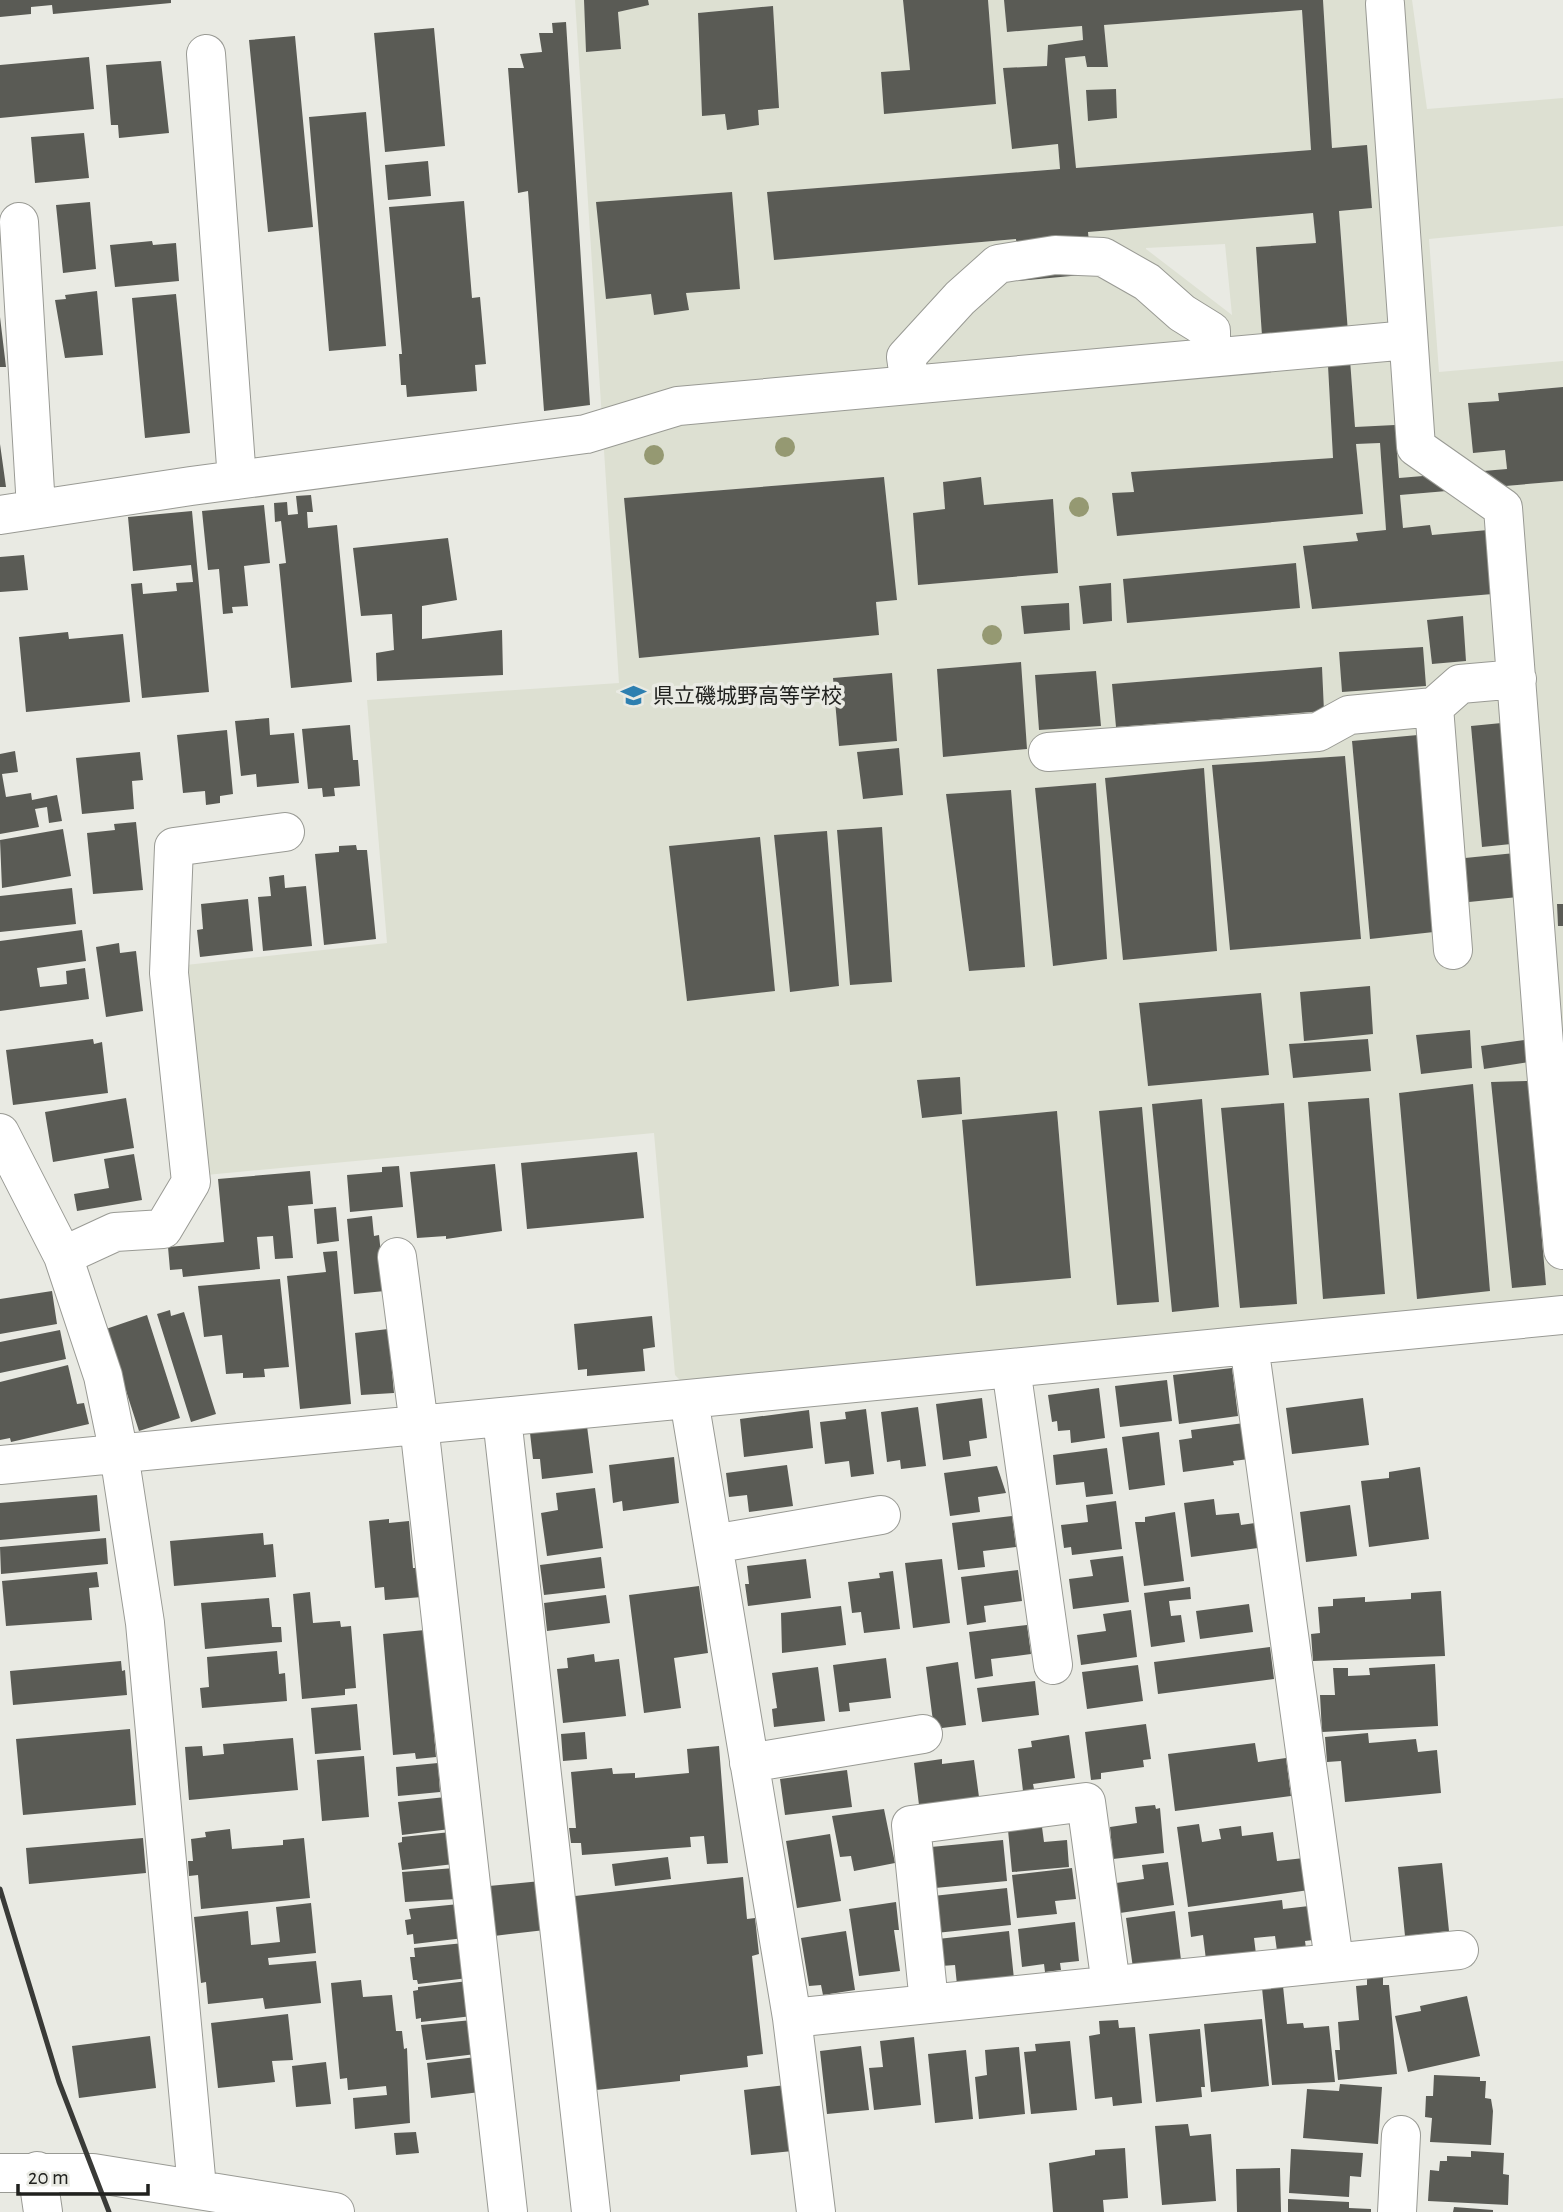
<svg xmlns="http://www.w3.org/2000/svg" width="1563" height="2212" font-family="'Alegreya Sans','Noto Sans JP',sans-serif">
<rect width="100%" height="100%" fill="#e9eae3"/>
<path fill="#dde0d2" fill-rule="evenodd" d="M575 0H584L587 52 620 49 618 12 648 5V0H903L910 70 881 73 884 113 996 104 988 0H1004L1008 32 1082 26 1083 40 1048 45 1047 66 1003 69 1012 148 1058 144 1060 169 767 192 774 260 1016 239 1019 281 1091 274 1088 232 1313 213 1316 243 1256 247 1262 335 1326 329 1333 458 1131 473 1134 492 1112 494 1118 536 1363 514 1356 444 1380 443 1386 530 1357 533 1358 541 1303 546 1312 609 1493 594 1432 535 1403 528 1400 495 1563 481V904L1557 905 1558 926H1563V1306L686 1386 675 1375 654 1133 206 1175 186 965 387 943 367 700 619 683ZM773 6 779 108 758 110 727 129 725 114 702 115 698 13ZM1225 244 1232 315 1146 249V248ZM884 477 897 600 876 602 879 635 640 658 624 498ZM981 478 984 505 1053 499 1058 573 919 585 913 513 945 509 943 482ZM1296 563 1300 608 1124 579ZM1110 583 1112 621 1083 624 1079 586ZM1069 603 1070 630 1024 634ZM1462 617 1466 661 1432 664 1427 620ZM1422 647 1342 691 1339 652ZM1020 662 1027 749 944 757 937 669ZM1322 667 1324 711 1116 726 1113 684ZM1096 671 1100 726 1039 730 1035 675ZM891 673 897 741 839 746 833 678ZM1471 727 1520 843 1482 846ZM1352 742 1434 932 1370 938ZM899 748 903 795 863 799 858 752ZM1345 756 1361 938 1230 950 1212 765ZM1204 769 1216 950 1105 778ZM1096 783 1107 959 1053 966 1035 788ZM1010 790 1024 967 969 971 946 794ZM881 827 892 981 851 985 837 830ZM827 831 839 986 790 992 774 836ZM760 837 775 990V991L670 846ZM1515 853 1469 902V901L1466 858ZM1261 993 1268 1075 1148 1086 1139 1003ZM1470 1030 1472 1068 1421 1074 1416 1035ZM1368 1039 1371 1070 1293 1077 1290 1044ZM1532 1039 1534 1061 1484 1069 1481 1046ZM959 1077 962 1114 921 1117 917 1080ZM1527 1081 1546 1284 1512 1288 1491 1083ZM1473 1084 1490 1290 1417 1298 1399 1094ZM1201 1099 1219 1307 1172 1312 1152 1104ZM1369 1099 1385 1294 1324 1299 1308 1102ZM1283 1104 1296 1304 1241 1308 1221 1108ZM1057 1111 1071 1278 976 1286 962 1121Z
M1323 0H1412L1427 109 1563 98V226L1429 239 1439 372 1563 361V387L1498 393 1499 401 1468 403 1473 453 1505 450 1507 469 1399 478 1395 426 1355 427 1339 211 1372 208 1367 146 1332 148Z
M1302 10 1311 150 1076 168 1065 58 1085 56 1087 67H1108L1104 25ZM1116 89 1117 118 1088 121 1086 91Z"/>
<path fill="#5a5b55" fill-rule="evenodd" d="M0 0H171V3L53 14 52 5 31 7V14L0 17Z
M584 0H648L649 5 618 12 621 49 586 52Z
M903 0H988L996 104 884 114 881 72 910 70Z
M1004 0H1323L1332 148 1367 145 1372 208 1339 211 1355 427 1395 425 1399 478 1507 469 1505 450 1473 453 1468 403 1499 401 1498 393 1563 387V481L1400 495 1403 528 1430 525 1432 535 1488 530 1493 594 1312 609 1303 546 1358 541 1356 533 1386 530 1380 443 1356 444 1363 514 1117 536 1112 493 1134 492 1131 472 1333 458 1326 329 1262 336 1256 247 1316 243 1313 213 1088 232 1092 274 1018 281 1016 239 774 260 767 192 1060 169 1058 144 1012 149 1003 68 1047 66 1048 45 1083 40 1082 26 1007 32ZM1302 10 1311 150 1076 168 1065 58 1085 56 1087 67H1108L1104 25Z
M773 6 779 108 758 110 759 125 727 130 725 114 702 116 698 13Z
M566 22 590 405 544 411 528 191 518 193 508 68H524L520 54 542 52 539 33H553L552 23Z
M434 28 445 146 385 152 374 33Z
M295 36 313 227 268 232 249 40Z
M89 57 94 109 0 118V65Z
M161 61 169 133 119 138 118 125H111L106 65Z
M1116 89 1117 118 1088 121 1086 90Z
M366 112 386 346 329 351 309 117Z
M84 133 89 178 35 183 31 137Z
M428 161 431 196 388 200 385 165Z
M732 192 740 289 686 293 689 310 654 315 651 294 606 299 596 202Z
M464 201 472 298 480 297 486 364 475 365 477 391 407 397 406 385H401L399 354H402L389 207Z
M90 202 96 269 63 273 56 205Z
M152 241 153 245 176 243 179 281 115 287 110 245Z
M97 291 103 355 65 358 55 300 66 299 65 295Z
M176 294 190 433 145 438 132 298Z
M0 317 6 367H0Z
M0 444 6 487H0Z
M884 477 897 600 876 602 879 635 639 658 624 498Z
M981 477 984 505 1053 499 1058 573 918 585 913 513 945 509 943 482Z
M311 495 313 512H307L308 528 337 525 352 682 291 688 279 564 286 563 281 521 275 522 274 503 287 502 288 515 298 514 296 496Z
M264 505 270 563 244 566 248 606 232 607 233 613 223 614 219 569 208 570 202 511Z
M192 511 209 692 142 698 131 584 142 583 143 594 177 591 176 583 193 582 191 565 133 571 128 517Z
M448 538 457 600 422 606V639L502 630 503 675 377 681 376 653 394 650 392 614 361 616 353 548Z
M24 555 28 590 0 592V557Z
M1296 563 1300 608 1127 623 1123 579Z
M1111 583 1112 621 1083 624 1079 586Z
M1069 603 1070 630 1024 634 1021 606Z
M1463 616 1466 661 1432 664 1427 620Z
M68 632 69 639 123 634 130 702 26 712 19 637Z
M1423 647 1426 686 1342 692 1339 652Z
M1021 662 1027 749 943 757 937 669Z
M1322 667 1324 711 1116 727 1112 684Z
M1096 671 1101 726 1039 730 1035 675Z
M892 673 897 741 839 746 833 678Z
M269 718 270 735 294 733 299 783 257 787 256 774 241 776 235 721Z
M1512 722 1521 843 1482 847 1471 726Z
M350 725 353 760H358L360 786 334 788 335 796 323 797 322 788 308 789 302 729Z
M227 730 233 794 220 796V803L206 805 205 791 183 793 177 735Z
M1418 735 1434 932 1370 939 1352 741Z
M899 748 903 795 863 799 857 752Z
M15 751 18 772 2 774 6 797 31 793 32 800 57 795 62 821 49 823 47 807 35 809 39 827 0 834V754Z
M140 752 143 780 132 781 134 809 82 814 76 758Z
M1345 756 1361 939 1230 950 1212 765Z
M1204 768 1217 951 1123 960 1105 778Z
M1096 783 1107 959 1053 966 1035 788Z
M1011 790 1025 967 969 971 946 794Z
M136 822 143 890 93 894 87 833 115 830 114 824Z
M882 827 892 982 850 985 837 830Z
M63 829 71 876 2 888 0 840Z
M827 831 839 986 790 992 774 835Z
M760 837 775 991 687 1001 669 846Z
M356 845 357 850H367L376 939 324 945 315 854 339 852V846Z
M1515 853 1518 897 1469 902 1465 858Z
M284 875 285 888 306 886 312 946 263 951 258 897 271 896 269 877Z
M72 888 76 924 0 932V896Z
M248 899 253 951 200 957 197 930 203 929 201 904Z
M1557 904H1563V926H1558Z
M82 930 86 961 37 968 40 987 67 984 66 971 85 968 89 999 0 1011V941Z
M119 943 120 953 136 951 143 1011 106 1017 96 947Z
M1370 986 1373 1034 1304 1041 1300 992Z
M1261 993 1269 1075 1148 1086 1139 1003Z
M1470 1030 1472 1068 1421 1074 1416 1035Z
M93 1039 94 1044 102 1042 108 1093 13 1105 6 1050Z
M1368 1039 1371 1071 1293 1078 1289 1044Z
M1532 1039 1535 1061 1484 1069 1481 1046Z
M960 1077 962 1114 922 1118 917 1080Z
M1528 1081 1546 1285 1512 1288 1491 1082Z
M1473 1084 1490 1291 1417 1299 1399 1093Z
M126 1098 134 1148 53 1162 45 1112Z
M1369 1098 1385 1294 1323 1299 1308 1102Z
M1202 1099 1219 1307 1172 1312 1152 1104Z
M1284 1103 1297 1304 1240 1308 1221 1108Z
M1142 1107 1159 1302 1117 1305 1099 1111Z
M1057 1111 1071 1278 976 1286 962 1120Z
M637 1152 644 1218 527 1229 521 1163Z
M134 1154 142 1200 77 1211 74 1194 109 1188 104 1159Z
M495 1164 502 1231 446 1239V1236L417 1238 410 1172Z
M399 1166 403 1207 350 1212 347 1175 382 1172V1167Z
M310 1171 313 1204 288 1206 293 1258 275 1259 273 1236 257 1237 260 1269 183 1277 182 1269 170 1270 168 1247 224 1242 218 1179Z
M336 1207 339 1241 317 1244 314 1209Z
M372 1216 374 1236 379 1235 385 1291 354 1294 347 1219Z
M337 1251 351 1404 300 1409 287 1276 326 1272 323 1252Z
M280 1279 289 1367 264 1369 265 1377 243 1378V1373L226 1374 222 1335 204 1337 198 1286Z
M52 1291 57 1324 0 1334V1299Z
M170 1310 171 1316 184 1312 216 1414 191 1422 157 1314Z
M147 1315 180 1418 139 1431 106 1329Z
M652 1316 655 1347 643 1349 645 1371 587 1376V1369L578 1370 574 1324Z
M388 1329 394 1393 361 1395 355 1333Z
M60 1330 66 1359 0 1373V1342Z
M68 1365 77 1404 84 1403 89 1424 11 1442 10 1438 0 1440V1382Z
M1232 1368 1238 1416 1179 1424 1173 1375Z
M1167 1380 1172 1421 1120 1427 1115 1386Z
M1099 1388 1105 1438 1071 1443 1070 1430 1058 1431 1057 1421 1052 1422 1048 1395Z
M982 1398 987 1438 969 1441 971 1456 943 1460 936 1404Z
M1363 1398 1369 1445 1292 1454 1286 1408Z
M918 1407 926 1466 901 1469 900 1460 887 1462 881 1412Z
M866 1409 874 1474 851 1477 849 1461 825 1464 820 1422 846 1419 845 1412Z
M809 1410 813 1448 744 1457 740 1419Z
M1244 1423 1249 1459 1233 1461 1234 1465 1183 1472 1179 1440 1192 1438 1191 1430Z
M587 1426 593 1473 542 1479 540 1459H533L530 1433Z
M1159 1432 1165 1485 1129 1490 1122 1437Z
M1107 1448 1113 1494 1086 1497 1084 1482 1056 1485 1053 1455Z
M674 1457 679 1503 623 1511 622 1501 613 1503 609 1465Z
M787 1465 793 1506 749 1512 747 1495 729 1497 726 1473Z
M997 1466 1006 1493 978 1497 980 1512 950 1516 944 1473Z
M1420 1467 1429 1539 1369 1547 1361 1481 1389 1478V1472Z
M595 1488 603 1548 547 1556 541 1513 558 1510 556 1493Z
M97 1495 100 1531 0 1540V1503Z
M1214 1499 1216 1515 1239 1513 1241 1525 1255 1523 1258 1548 1191 1557 1184 1503Z
M1116 1501 1122 1549 1072 1555 1071 1547 1064 1548 1061 1525 1088 1522 1086 1505Z
M1350 1505 1357 1556 1306 1562 1300 1512Z
M1175 1512 1184 1581 1144 1586 1135 1522H1145V1517Z
M1012 1516 1016 1547 983 1551 985 1567 958 1570 952 1523Z
M389 1519V1523L409 1521 413 1568H419L422 1597 385 1600 384 1587 375 1588 369 1521Z
M263 1533 264 1545 273 1544 276 1577 174 1586 170 1541Z
M106 1538 108 1564 1 1574 0 1547Z
M1123 1556 1129 1602 1073 1609 1069 1579 1093 1576 1090 1560Z
M601 1557 605 1588 544 1595 540 1565Z
M806 1559 811 1598 748 1606 745 1584H749L747 1566Z
M942 1559 950 1623 913 1628 905 1563Z
M1018 1570 1022 1601 984 1606 986 1622 967 1625 961 1577Z
M893 1571 900 1629 864 1633 861 1612 852 1613 848 1582 880 1578 879 1573Z
M97 1572 99 1587 89 1588 92 1620 6 1626 2 1581Z
M699 1586 708 1653 674 1658 681 1708 644 1713 629 1595Z
M1190 1587 1191 1599 1169 1601 1171 1616 1181 1615 1185 1642 1151 1647 1144 1593Z
M1441 1591 1445 1656 1313 1661 1311 1634 1320 1633 1318 1607 1333 1606V1599L1365 1597V1602L1411 1599V1593Z
M310 1592 313 1623 340 1621 341 1627 351 1626 356 1688 345 1689V1695L302 1699 293 1594Z
M606 1595 610 1623 547 1631 544 1603Z
M269 1598 272 1627H281L282 1642 205 1649 201 1603Z
M1249 1604 1253 1632 1200 1639 1196 1611Z
M841 1606 846 1645 782 1653 781 1613Z
M1131 1610 1137 1657 1081 1665 1077 1635 1106 1631 1103 1614Z
M1027 1625 1031 1654 991 1659 993 1676 975 1679 969 1632Z
M425 1630 436 1757 416 1759 415 1753 393 1755 383 1634Z
M1270 1647 1274 1679 1158 1694 1154 1662Z
M277 1651 279 1674 285 1673 287 1701 202 1708 200 1688 209 1687 207 1657Z
M594 1654 595 1662 619 1659 626 1716 563 1723 557 1669 568 1668 567 1658Z
M886 1658 891 1698 849 1703 850 1711 839 1712 833 1665Z
M121 1661 122 1671 125 1670 127 1695 13 1705 10 1671Z
M958 1662 966 1725 934 1729 926 1667Z
M1435 1664 1438 1726 1322 1732 1320 1695H1335L1333 1668H1348V1676L1370 1675 1369 1668Z
M1138 1665 1143 1701 1087 1709 1082 1672Z
M818 1667 825 1721 774 1727 772 1709 777 1708 772 1673Z
M1035 1681 1039 1715 982 1722 977 1688Z
M357 1704 361 1750 315 1754 311 1708Z
M1146 1724 1151 1759 1143 1760 1144 1767 1101 1773V1779L1091 1780 1085 1732Z
M130 1729 136 1805 23 1815 16 1739Z
M585 1732 587 1759 563 1761 561 1734Z
M1368 1733 1369 1743 1416 1739 1418 1752 1437 1750 1441 1793 1345 1802 1341 1761 1327 1762 1325 1737Z
M1069 1735 1075 1778 1033 1784 1034 1789 1023 1791 1018 1749 1032 1747 1031 1741Z
M293 1738 298 1790 189 1800 185 1747 202 1746 203 1756 224 1754 223 1744Z
M1255 1743 1258 1762 1286 1758 1291 1796 1175 1811 1168 1754Z
M719 1746 728 1863 707 1864 704 1836 690 1837 691 1847 582 1855 581 1843H571L569 1828H576L571 1772 612 1768 613 1774 635 1773V1778L689 1773 687 1749Z
M364 1756 369 1817 322 1821 317 1760Z
M942 1759V1764L974 1760 979 1797 919 1805 914 1763Z
M438 1763 440 1792 398 1796 396 1767Z
M847 1770 852 1807 785 1815 780 1779Z
M446 1797 450 1829 402 1835 398 1802Z
M1155 1805 1156 1809 1160 1808 1164 1853 1113 1859 1110 1827 1137 1823 1135 1807Z
M884 1809 895 1863 854 1871 851 1856 840 1857 832 1816Z
M1199 1824 1202 1842 1221 1839 1219 1829 1241 1826 1242 1836 1273 1832 1277 1861 1304 1858 1309 1890 1188 1907 1177 1827Z
M1042 1827 1044 1842 1067 1840 1069 1867 1012 1872 1008 1830Z
M230 1829 232 1849 283 1845V1840L304 1838 310 1898 201 1909 198 1875 189 1876 188 1861H193L191 1839 206 1837 205 1832Z
M451 1832 454 1864 402 1870 398 1843 402 1842V1837Z
M830 1834 841 1901 797 1908 786 1841Z
M143 1838 146 1873 29 1884 26 1848Z
M1003 1840 1007 1881 935 1888 931 1847Z
M668 1857 671 1879 615 1886 612 1864Z
M1168 1862 1174 1905 1120 1913 1116 1883 1144 1879 1142 1865Z
M1442 1863 1449 1931 1405 1936 1398 1867Z
M455 1868 457 1899 405 1902 402 1872Z
M1072 1868 1076 1899 1055 1901 1057 1914 1017 1918 1012 1875Z
M743 1877 747 1919 755 1918 759 1954 752 1956 763 2054 747 2056 748 2067 680 2075V2081L596 2090 575 1896Z
M541 1881 545 1930 494 1936 489 1886Z
M1007 1888 1011 1925 936 1933 933 1896Z
M1282 1900 1283 1909 1309 1906 1313 1940 1305 1941 1306 1948 1277 1951 1275 1936 1254 1938 1256 1954 1206 1960 1203 1935 1191 1937 1188 1912Z
M896 1902 899 1930H894L900 1971 859 1976 849 1909Z
M311 1903 316 1953 268 1958 269 1965 316 1961 321 2003 265 2009 263 1998 208 2004 206 1982 201 1983 194 1917 248 1911 251 1945 280 1942 276 1907Z
M459 1904 464 1938 414 1944 413 1934 407 1935 405 1920 411 1919 409 1909Z
M1175 1911 1181 1960 1133 1968 1126 1918Z
M1075 1922 1079 1961 1060 1963 1061 1970 1045 1972 1044 1964 1022 1967 1018 1929Z
M846 1931 855 1990 823 1995 821 1985 809 1986 801 1938Z
M1009 1931 1014 1979 957 1985 955 1965 941 1966 938 1939Z
M464 1943 468 1978 418 1984 417 1980H413L410 1957H415L414 1948Z
M1383 1977V1985H1389L1397 2074 1338 2080 1335 2050H1340L1338 2022 1359 2020 1356 1986 1367 1985V1978Z
M361 1980 363 1997 392 1995 396 2031H402L404 2049 407 2048 410 2123 355 2129 353 2098 387 2095 386 2086 348 2090 347 2078 340 2079 331 1983Z
M468 1981 472 2016 421 2022V2018L416 2019 413 1991 418 1990V1987Z
M1283 1986 1287 2024 1303 2023 1304 2028 1329 2026 1335 2082 1272 2085 1262 1988Z
M1467 1996 1480 2056 1408 2072 1395 2016 1421 2011 1420 2006Z
M288 2014 293 2060 272 2061 275 2082 218 2088 211 2023Z
M1262 2019 1269 2086 1211 2092 1204 2024Z
M472 2020 476 2054 426 2060 421 2025Z
M1118 2020 1119 2028 1135 2027 1142 2103 1113 2106 1112 2097 1095 2099 1089 2036 1100 2034 1099 2021Z
M1200 2029 1205 2087H1201L1202 2097 1156 2102 1149 2034Z
M150 2036 156 2088 79 2098 72 2046Z
M914 2037 921 2105 874 2110 869 2068 883 2067 880 2041Z
M1070 2041 1077 2110 1031 2114 1024 2052 1036 2051 1035 2044Z
M861 2046 869 2110 827 2114 820 2051Z
M1019 2047 1025 2114 979 2119 975 2077 987 2075 985 2050Z
M966 2050 973 2119 935 2123 928 2054Z
M476 2057 480 2092 431 2098 427 2063Z
M326 2062 331 2104 296 2107 292 2066Z
M1434 2075 1480 2077V2081H1486L1485 2098 1491 2099 1493 2111 1491 2145 1430 2142 1432 2118 1425 2117 1426 2096H1433Z
M1340 2084 1382 2087 1378 2144 1303 2138 1307 2089 1339 2091Z
M786 2085 793 2151 751 2155 744 2090Z
M1188 2124 1190 2136 1211 2134 1216 2201 1162 2205 1155 2126Z
M416 2132 419 2153 396 2155 394 2133Z
M1125 2148 1128 2198 1103 2200 1104 2212H1053L1049 2163 1095 2155V2150Z
M1291 2149 1363 2153 1361 2177 1350 2176 1349 2197 1289 2193Z
M1471 2151 1504 2153 1503 2174 1509 2175 1508 2205 1428 2201 1430 2170 1439 2171 1440 2161H1447V2156L1471 2157Z
M1280 2168 1281 2212H1237L1236 2169Z
M1288 2199 1349 2202V2208L1371 2209V2212H1288Z
M1454 2207 1493 2210V2212H1453Z"/>
<g fill="none" stroke-linecap="round" stroke-linejoin="round">
<defs>
<path id="minor" d="M1385 4 1416 447 1503 508 1546 1070 1563 1250
M206 54 237 480
M19 222 36 508
M910 385 906 357 960 298 998 264 1055 255 1103 257 1147 282 1182 313 1211 331V357
M0 515 191 486 586 434 678 406 1408 340
M1434 707 1453 950
M1048 752 1318 732 1349 715 1434 707 1460 684 1517 679
M0 1133 63 1256 103 1376 119 1454 145 1623 197 2188
M63 1256 115 1232 163 1229 191 1182 169 973 174 847 285 832
M397 1257 419 1425 508 2212
M1249 1345 1334 1961
M1011 1368 1053 1665
M689 1400 792 2018 816 2212
M502 1418 591 2212
M0 1465 1563 1315
M713 1544 881 1515
M749 1763 923 1734
M929 2003 911 1825 1086 1802 1111 1985
M792 2018 1459 1950
M37 2171 43 2212
M0 2173H93L335 2212
M1397 2212 1401 2135"/>
</defs>
<use href="#minor" stroke="#999a94" stroke-width="40"/>
<use href="#minor" stroke="#fff" stroke-width="38"/>
<path stroke="#393a37" stroke-width="5" d="M0 1889 59 2082 109 2212"/>
</g>
<g fill="#959972">
<circle cx="785" cy="447" r="10"/>
<circle cx="654" cy="455" r="10"/>
<circle cx="1079" cy="507" r="10"/>
<circle cx="992" cy="635" r="10"/>
</g>
<defs>
<symbol id="school-bare" viewBox="-9 -9 18 18"><path d="M0-5L7-2L0 1L-7-2ZM-4 1L0 2.5L4 1V4Q0 6-4 4Z" fill="#2d7fb0" stroke="#e9eae3" stroke-width="2.5" paint-order="stroke"/></symbol>
</defs>
<g fill-rule="evenodd">
<use href="#school-bare" x="616" y="678" width="35" height="35"/>
</g>
<g text-anchor="middle" dominant-baseline="central" stroke-width="7" stroke-linejoin="round" paint-order="stroke">
<g font-size="21" fill="#20211e" stroke="#e9eae3" text-anchor="start">
<text x="653" y="696">県立磯城野高等学校</text>
</g>
</g>
<path d="M18 2184v10h130v-10" fill="none" stroke="#20211e" stroke-width="3.5"/>
<text x="28" y="2184" font-size="21" fill="#20211e" stroke="#e9eae3" stroke-width="5" paint-order="stroke">20 m</text>
</svg>
